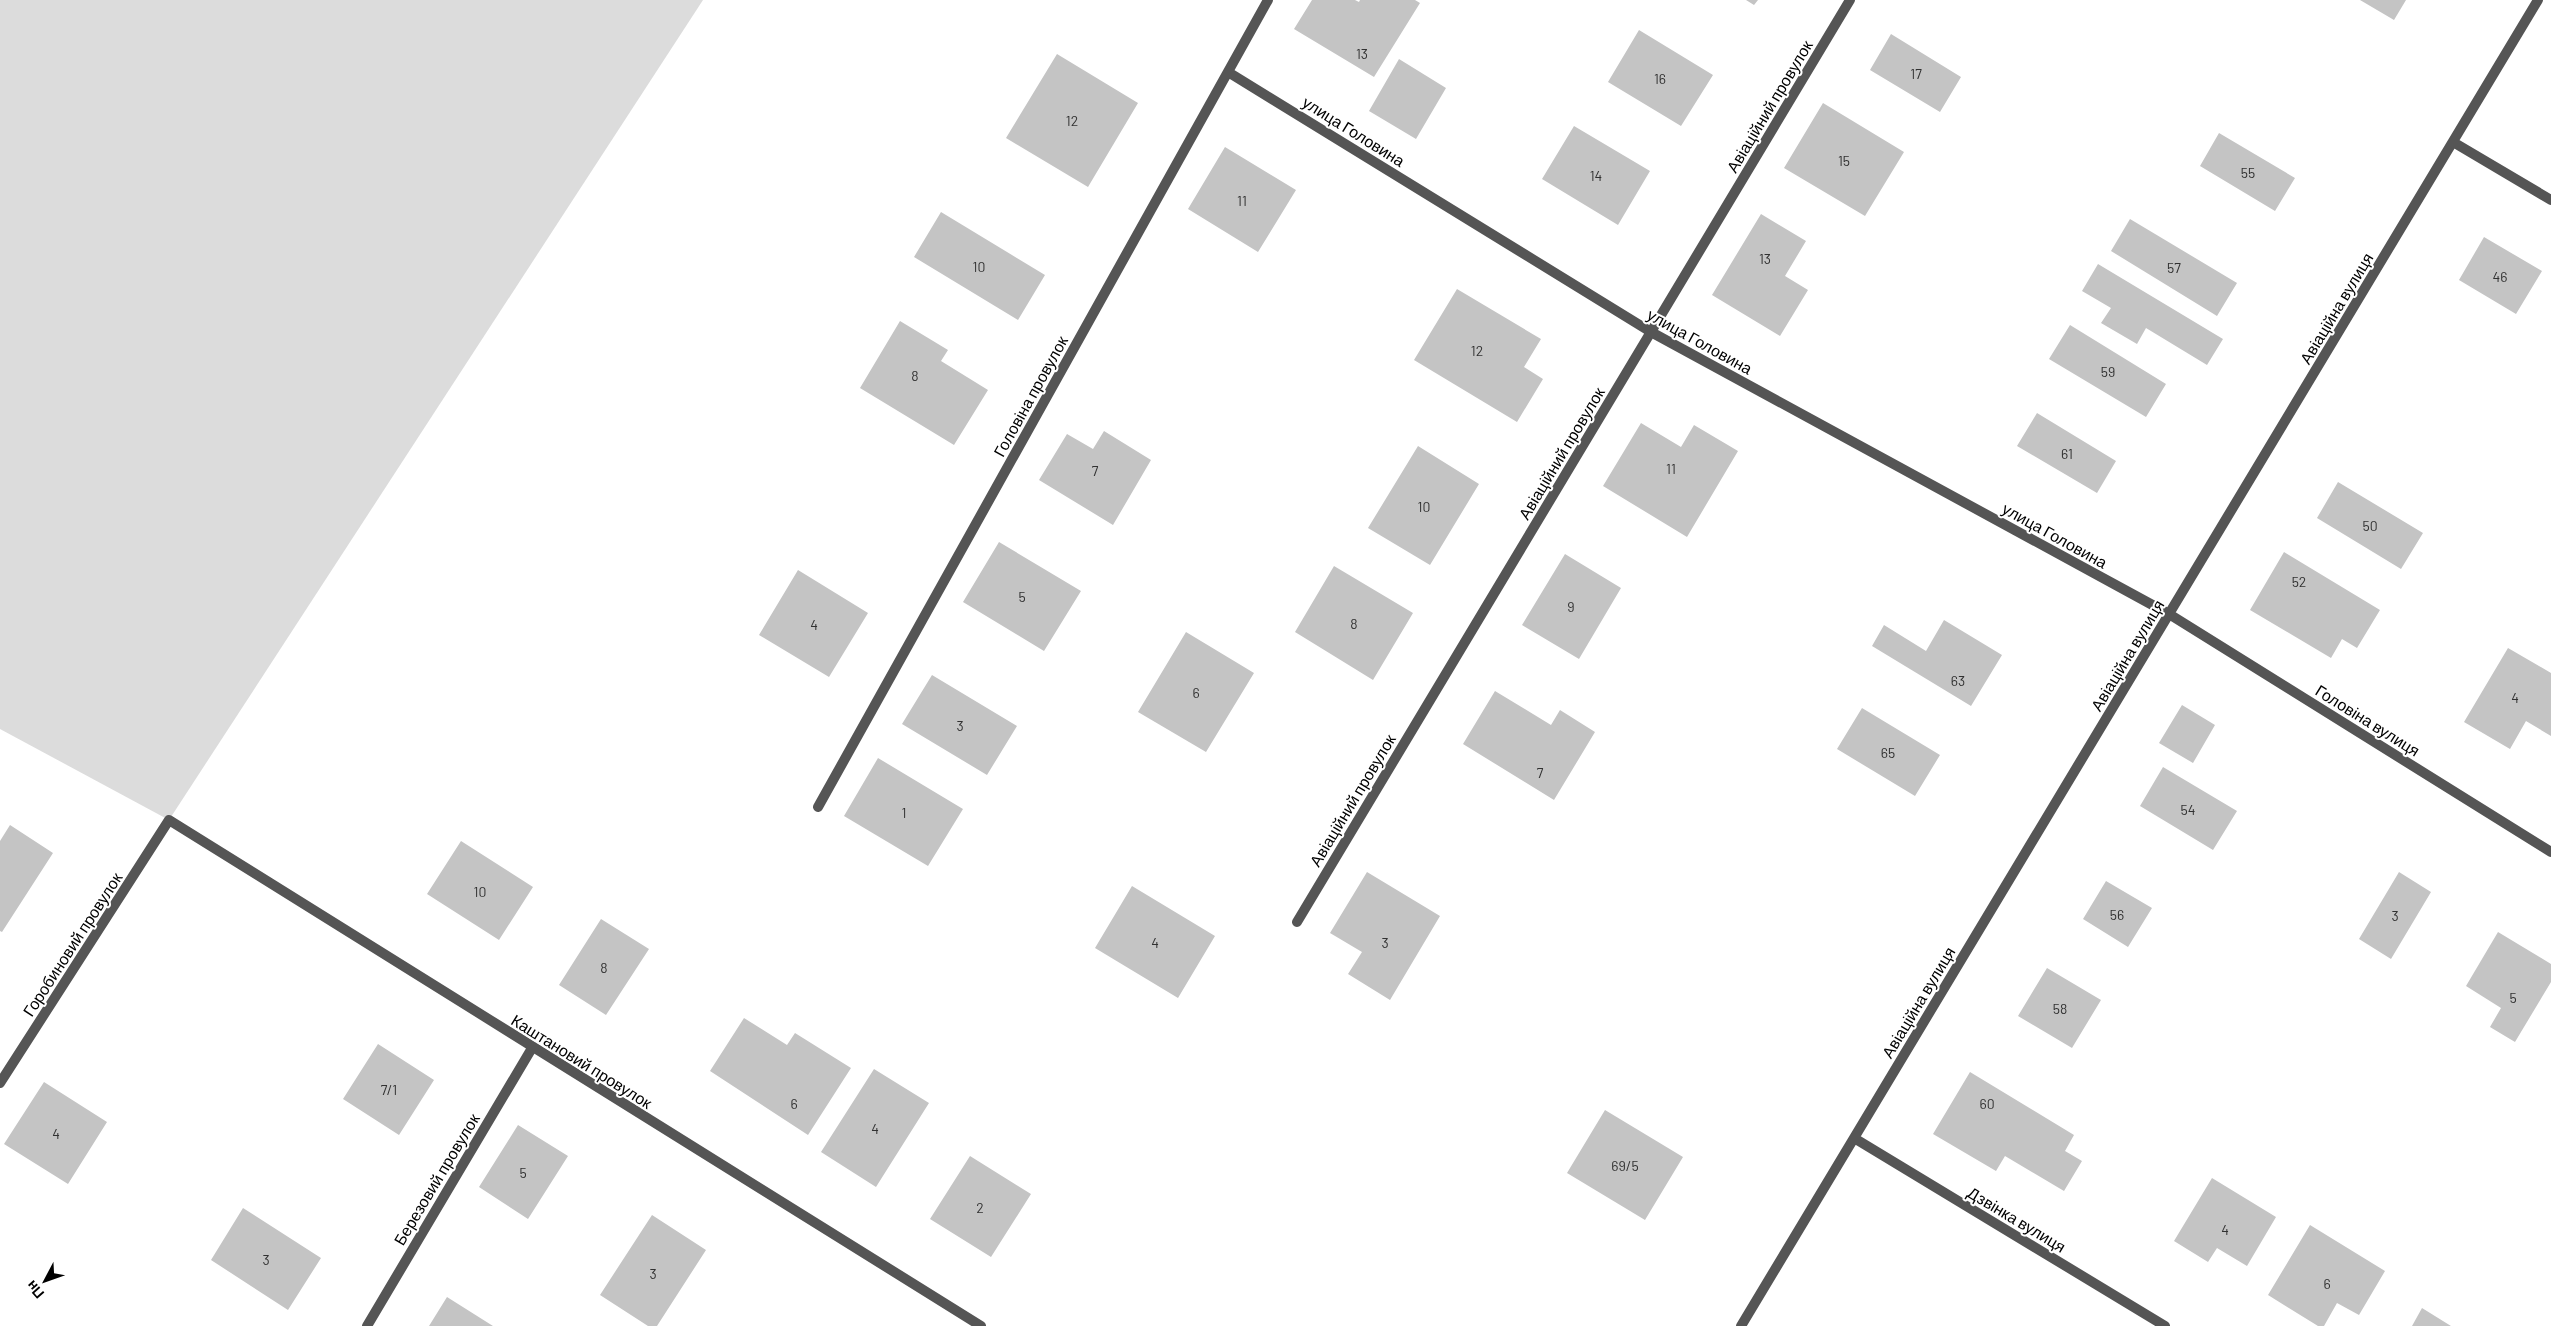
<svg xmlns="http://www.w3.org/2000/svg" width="2551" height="1326" font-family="Barlow,sans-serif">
<rect width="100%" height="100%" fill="#fff"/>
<path fill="#dcdcdc" d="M0 0H703L169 820 0 729Z"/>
<path fill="#c4c4c4" d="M1312 0H1355L1359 2 1360 0H1415L1420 3 1374 77 1294 29Z
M1746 0H1758L1754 5Z
M2360 0H2406L2394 20Z
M1639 30 1713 75 1681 126 1608 82Z
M1891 34 1961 77 1940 112 1870 70Z
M1057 54 1138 103 1088 187 1006 138Z
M1399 59 1446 88 1416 139 1369 111Z
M1823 103 1904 152 1865 216 1784 168Z
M1574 126 1650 171 1618 225 1542 179Z
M2219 133 2295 178 2275 211 2200 166Z
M1225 147 1296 190 1258 252 1188 209Z
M941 212 1045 275 1018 320 914 257Z
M1761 214 1806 241 1785 276 1808 290 1780 336 1712 295Z
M2130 219 2237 283 2217 316 2111 251Z
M2484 237 2542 271 2516 314 2459 280Z
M2098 264 2223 339 2207 365 2146 328 2137 344 2101 323 2111 308 2082 291Z
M1457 289 1541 339 1524 367 1543 379 1517 422 1414 360Z
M900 321 948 350 941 361 988 390 954 445 860 388Z
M2070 325 2166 384 2146 417 2049 359Z
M2037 413 2116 461 2097 493 2017 446Z
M1641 423 1681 447 1694 425 1738 451 1687 537 1603 486Z
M1104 431 1151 460 1113 525 1039 480 1067 434 1093 449Z
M1418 446 1479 484 1430 565 1368 528Z
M2338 482 2423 533 2401 569 2317 518Z
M999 542 1081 591 1044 651 963 602Z
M2284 552 2380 610 2357 648 2342 639 2331 658 2250 610Z
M1565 554 1621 588 1579 659 1522 625Z
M1334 566 1413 613 1373 680 1295 632Z
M798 570 868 613 829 677 759 635Z
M1944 620 2002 655 1971 706 1872 646 1884 625 1926 651Z
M1186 632 1254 673 1206 752 1138 712Z
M2508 648 2551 673V736L2526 721 2510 749 2464 722Z
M932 675 1017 726 987 775 902 724Z
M1495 691 1551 725 1560 710 1595 732 1554 800 1463 744Z
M2182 705 2215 725 2193 763 2159 743Z
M1862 708 1940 755 1915 796 1837 749Z
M878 758 963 809 928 866 844 816Z
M2163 767 2237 811 2213 850 2140 806Z
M10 825 53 853 2 932 0 931V841Z
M461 841 533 887 499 940 427 894Z
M1367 872 1440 916 1390 1000 1348 974 1362 952 1330 933Z
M2399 872 2431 892 2391 959 2359 939Z
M2106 881 2152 908 2128 947 2083 919Z
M1132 886 1215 936 1178 998 1095 948Z
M601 919 649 949 606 1015 559 985Z
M2498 932 2551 964V982L2515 1042 2490 1027 2501 1008 2466 986Z
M2047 968 2101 1000 2072 1048 2018 1016Z
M744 1018 787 1045 795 1033 851 1068 808 1135 710 1071Z
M378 1044 434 1080 399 1135 343 1099Z
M874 1069 929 1103 876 1187 821 1152Z
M1970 1072 2074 1135 2065 1151 2082 1161 2064 1191 2005 1156 1996 1171 1933 1134Z
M44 1082 107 1122 68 1184 4 1144Z
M1605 1110 1683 1157 1645 1220 1567 1173Z
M518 1125 568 1156 528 1219 479 1187Z
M970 1156 1031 1194 991 1257 930 1219Z
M2212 1178 2276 1217 2247 1266 2217 1248 2208 1262 2174 1241Z
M243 1208 321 1258 288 1310 211 1260Z
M652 1215 706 1250 657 1326H648L600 1295Z
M2310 1225 2385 1271 2359 1315 2337 1303 2324 1326H2318L2268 1295Z
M447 1297 493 1326H429Z
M2422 1308 2451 1326H2412Z"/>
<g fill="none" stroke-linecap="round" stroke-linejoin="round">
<path stroke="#555" stroke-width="10" d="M1228 72 1651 332 2169 614 2551 852
M2453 142 2551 200
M818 807 1268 0
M1297 922 1850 0
M0 1083 169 820 981 1326
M1854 1138 2165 1326
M367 1326 532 1048
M1741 1326 2538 0"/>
</g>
<g text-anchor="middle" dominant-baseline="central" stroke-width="4" stroke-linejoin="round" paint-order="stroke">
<g font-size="14" fill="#313131">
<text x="1362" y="53">13</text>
<text x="1916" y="73">17</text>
<text x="1660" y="78">16</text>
<text x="1072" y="120">12</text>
<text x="1844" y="160">15</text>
<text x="2248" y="172">55</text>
<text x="1596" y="175">14</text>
<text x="1242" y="200">11</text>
<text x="1765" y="258">13</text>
<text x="979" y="266">10</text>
<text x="2174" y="267">57</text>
<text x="2500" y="276">46</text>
<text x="1477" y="350">12</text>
<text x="2108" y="371">59</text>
<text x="915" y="375">8</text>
<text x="2067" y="453">61</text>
<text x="1671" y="468">11</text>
<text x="1095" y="470">7</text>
<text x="1424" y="506">10</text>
<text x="2370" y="525">50</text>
<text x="2299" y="581">52</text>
<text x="1022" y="596">5</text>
<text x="1571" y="606">9</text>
<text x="1354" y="623">8</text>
<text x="814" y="624">4</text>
<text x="1958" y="680">63</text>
<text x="1196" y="692">6</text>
<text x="2515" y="697">4</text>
<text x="960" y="725">3</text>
<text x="1888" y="752">65</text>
<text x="1540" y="772">7</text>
<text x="2188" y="809">54</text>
<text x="904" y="812">1</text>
<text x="480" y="891">10</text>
<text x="2117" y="914">56</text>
<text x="2395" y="915">3</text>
<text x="1155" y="942">4</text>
<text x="1385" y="942">3</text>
<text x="604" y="967">8</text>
<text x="2513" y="997">5</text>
<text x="2060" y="1008">58</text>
<text x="389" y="1089">7/1</text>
<text x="794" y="1103">6</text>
<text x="1987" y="1103">60</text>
<text x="875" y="1128">4</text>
<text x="56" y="1133">4</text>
<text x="1625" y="1165">69/5</text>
<text x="523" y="1172">5</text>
<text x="980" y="1207">2</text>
<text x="2225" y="1229">4</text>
<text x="266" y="1259">3</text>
<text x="653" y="1273">3</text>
<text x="2327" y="1283">6</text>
</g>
<g font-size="16" fill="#000" stroke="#fff">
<text transform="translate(1769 106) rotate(-59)">Авіаційний провулок</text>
<text transform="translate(1354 131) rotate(32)">улица Головина</text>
<text transform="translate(2336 308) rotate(-59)">Авіаційна вулиця</text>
<text transform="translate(1700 341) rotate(29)">улица Головина</text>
<text transform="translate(1030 396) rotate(-61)">Головіна провулок</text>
<text transform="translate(1561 453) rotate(-59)">Авіаційний провулок</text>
<text transform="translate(2055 535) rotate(29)">улица Головина</text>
<text transform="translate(2127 655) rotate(-59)">Авіаційна вулиця</text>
<text transform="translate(2368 720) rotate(32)">Головіна вулиця</text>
<text transform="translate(1352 800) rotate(-59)">Авіаційний провулок</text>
<text transform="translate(72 944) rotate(-57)">Горобиновий провулок</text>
<text transform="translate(1918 1002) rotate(-59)">Авіаційна вулиця</text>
<text transform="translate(582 1061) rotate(32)">Каштановий провулок</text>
<text transform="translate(436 1179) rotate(-59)">Березовий провулок</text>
<text transform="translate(2017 1219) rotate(31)">Дзвінка вулиця</text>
</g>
</g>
<g transform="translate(45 1281) rotate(229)" stroke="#ffffff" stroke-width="4" paint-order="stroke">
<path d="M0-4L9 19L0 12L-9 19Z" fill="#000000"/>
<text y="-8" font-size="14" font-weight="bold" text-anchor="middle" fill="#000000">Пн</text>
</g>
</svg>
